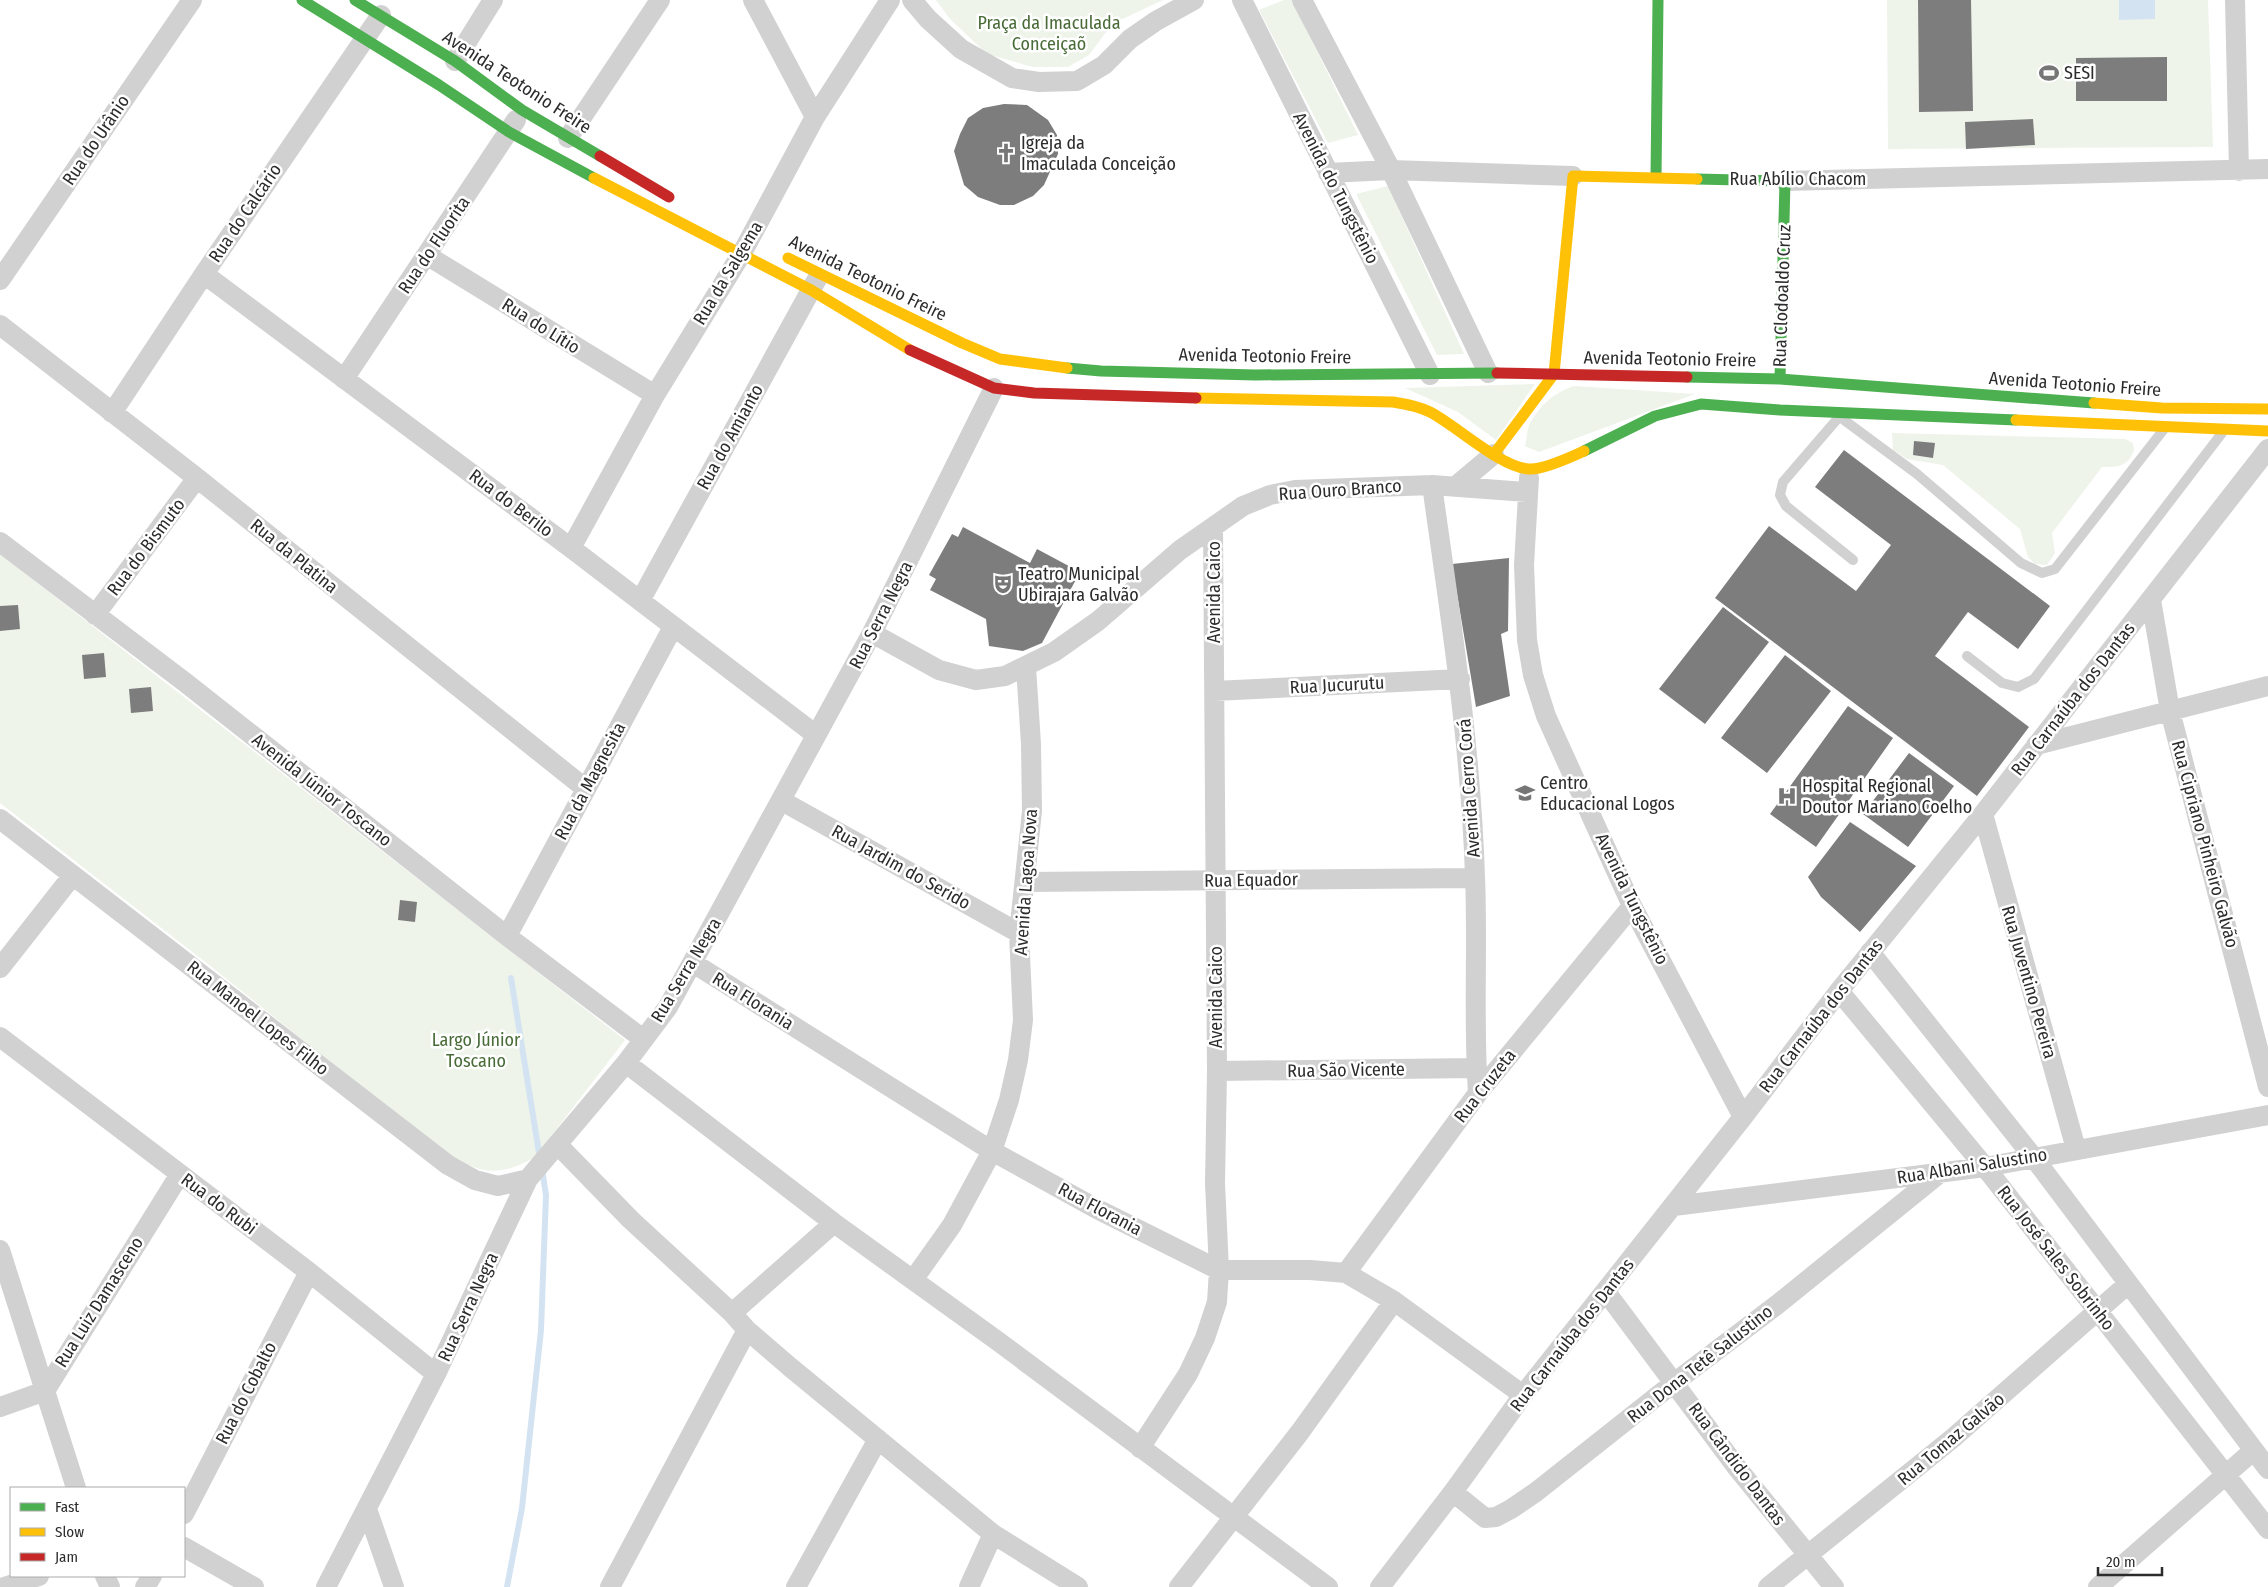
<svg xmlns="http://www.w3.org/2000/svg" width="2268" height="1587" font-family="'Fira Sans Condensed',sans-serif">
<rect width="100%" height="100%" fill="#fff"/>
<path fill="#eef4ea" d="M936 0H1163L1112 24 1089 55 1068 67H1033L987 54 949 18Z
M1284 0H1292L1358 135 1328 143 1259 10Z
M1887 0H2208L2213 147 1888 149Z
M1388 186 1464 354 1437 355 1356 194Z
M1535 384 1496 440 1458 412 1405 388Z
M1574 386 1695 394 1539 452 1525 446C1527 439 1527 429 1530 423 1540 405 1555 392 1574 386Z
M1892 433 2125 439 2133 443 2134 450C2128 467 2118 467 2102 467L2052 533 2055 553 2047 565 2035 564 2028 557 2020 529 1943 465 1907 459 1893 450Z
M0 554 625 1040 535 1157C494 1181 476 1171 438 1148L204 961 0 803Z"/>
<path fill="#d4e3f2" d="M2119 0H2155V19L2119 20Z"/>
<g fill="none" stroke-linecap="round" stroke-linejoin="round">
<path stroke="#d4e3f2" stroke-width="6" d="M511 978 540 1159
M507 1587 522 1508 541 1330 546 1195 542 1169"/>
</g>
<path fill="#7d7d7d" d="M1918 0H1971L1973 111 1919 112Z
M2167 57V101H2076V58Z
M1004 104 1027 105 1048 120 1057 135 1058 154 1044 185 1033 196 1014 205H1000L978 197 964 185 954 151 960 134 968 118 983 108Z
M2033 119 2035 145 1966 149 1965 122Z
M1914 441 1935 443 1933 458 1913 455Z
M1844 450 2050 606 2018 649 1968 612 1935 656 2029 727 1977 796 1715 598 1769 526 1856 591 1891 545 1815 487Z
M963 527 1030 563 1037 549 1080 572 1042 643 1023 651 989 646 986 619 930 590 936 579 929 575 952 534 958 537Z
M1509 558 1508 631 1501 634 1510 696 1476 707 1452 564Z
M18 605 20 629 0 631V606Z
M1723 607 1769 642 1705 724 1659 689Z
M104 653 106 677 84 679 82 655Z
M1785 655 1831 691 1767 773 1721 738Z
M151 687 153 711 131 713 129 689Z
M1848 706 1893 738 1816 847 1770 814Z
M1909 753 1954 786 1908 847 1863 814Z
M1850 822 1916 866 1860 932 1821 897 1808 877Z
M400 900 417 902 415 922 398 920Z"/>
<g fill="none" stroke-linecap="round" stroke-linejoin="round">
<path stroke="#d1d1d1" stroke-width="10" d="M1839 417 1783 482 1780 495 1786 506 1853 560
M1844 420 1917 474 2021 563 2042 573 2055 569 2164 429
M1967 656 2002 683 2018 687 2034 679 2222 433"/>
<path stroke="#d1d1d1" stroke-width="20" d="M753 0 815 117
M912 0 928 19 961 49 1012 78 1039 82 1077 81 1104 65 1130 39 1156 21 1194 0
M1242 0 1430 375
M1302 0 1391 170 1488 373
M2235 0 2239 171
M455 61 493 0
M568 138 660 0
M1328 173 1391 170 1573 176
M1785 181 2268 169
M428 256 655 395
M204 274 571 548 816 735
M0 280 192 0
M0 325 197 478 586 789
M344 379 516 120
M112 413 204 274 381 15
M1529 478 1524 565 1527 640 1533 675 1546 716 1632 906 1743 1117
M1432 485C1450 615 1471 745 1475 877 1478 949 1473 1021 1478 1093
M1456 486 1494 454
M0 542 186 683 507 936 643 1039
M571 548 655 395 742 253 815 117 890 0
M2151 600 2170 711 2268 1087
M640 601 817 279
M95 615 197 478
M872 633 939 670 976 680 1005 676 1054 652 1098 621 1180 550 1243 506 1270 495 1295 490 1432 485 1527 492
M1214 691 1460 679
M2036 745 2268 686
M782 801 1019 933
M1983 814 2076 1149
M0 819 448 1165 475 1180 498 1186 528 1179
M1026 882 1475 878
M507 936 673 627
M1870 952 2034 1158 2268 1469
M693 963 992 1151 1097 1209 1219 1270H1310L1346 1273 1394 1301 1523 1395
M0 968 73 875
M1839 991 1985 1167 2268 1529
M0 1037 309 1272 436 1374
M626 1063 834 1223 999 1342 1328 1587
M1217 1071 1476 1068
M558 1145 631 1220 732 1313 747 1330 790 1367 993 1534 1078 1587
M1674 1206 1985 1167 2268 1115
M0 1250 76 1488
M1346 1273 1478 1093 1632 906
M913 1280 952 1225 992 1151 1009 1100 1018 1060 1023 1020 1019 933 1032 811 1031 744 1026 667
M1606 1292 1738 1469 1834 1587
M732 1313 834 1223
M0 1407 45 1391 180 1174
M1140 1448 1188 1374 1205 1338 1217 1302 1219 1270 1215 1183 1217 1071 1213 527
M1453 1492 1485 1518 1496 1517 1511 1509 1536 1492 1675 1382 1778 1304 1940 1173
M367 1509 394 1587
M184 1514 309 1272
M184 1547 254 1587
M105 1576 110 1587
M4 1587 39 1576
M145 1587 152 1576
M326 1587 436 1374 528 1179 626 1063 668 1007 872 633 994 388
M610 1587 747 1330
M796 1587 878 1439
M969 1587 993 1534
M1179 1587 1300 1432 1394 1301
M1380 1587 1453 1492 1523 1395 1743 1117 1839 991 1983 814 2268 449
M1768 1587 1953 1438 2128 1284
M2098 1587 2254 1450"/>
<path stroke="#4caf50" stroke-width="11" d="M302 0 439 85 509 132 594 178
M355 0 455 61 522 110 600 156
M1656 177 1658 0
M1697 179 1785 181 1780 379
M1067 368 1101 371 1255 375 1497 373
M1687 377 1780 379 2094 403
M1584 451 1655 416 1701 404 1780 410 2016 420"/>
<path stroke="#ffc107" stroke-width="11" d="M594 178 811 290 910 350
M788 258 962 343 1000 359 1067 368
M1196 398 1393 402C1406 404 1418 406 1430 412 1457 426 1500 467 1529 469 1543 470 1571 457 1584 451
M2094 403 2162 408 2268 409
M2016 420 2268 431
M1494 454 1554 374 1573 176 1697 179"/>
<path stroke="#c62828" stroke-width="11" d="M600 156 669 197
M910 350 994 388 1034 393 1196 398
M1497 373 1687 377"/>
</g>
<defs>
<symbol id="stadium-bare" viewBox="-9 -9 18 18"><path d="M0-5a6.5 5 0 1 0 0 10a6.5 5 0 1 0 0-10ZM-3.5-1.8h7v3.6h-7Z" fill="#767676" stroke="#fff" stroke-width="2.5" paint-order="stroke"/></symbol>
<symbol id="church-bare" viewBox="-9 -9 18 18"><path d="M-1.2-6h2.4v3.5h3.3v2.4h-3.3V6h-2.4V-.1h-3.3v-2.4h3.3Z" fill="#767676" stroke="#fff" stroke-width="2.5" paint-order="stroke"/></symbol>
<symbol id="theatre-bare" viewBox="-9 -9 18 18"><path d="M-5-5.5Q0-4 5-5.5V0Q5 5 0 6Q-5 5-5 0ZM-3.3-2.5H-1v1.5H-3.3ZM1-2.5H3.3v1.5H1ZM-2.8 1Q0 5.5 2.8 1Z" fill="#767676" stroke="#fff" stroke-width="2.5" paint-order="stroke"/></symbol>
<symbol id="school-bare" viewBox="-9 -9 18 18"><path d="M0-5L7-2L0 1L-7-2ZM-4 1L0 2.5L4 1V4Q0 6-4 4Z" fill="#767676" stroke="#fff" stroke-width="2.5" paint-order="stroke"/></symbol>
<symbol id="hospital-bare" viewBox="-9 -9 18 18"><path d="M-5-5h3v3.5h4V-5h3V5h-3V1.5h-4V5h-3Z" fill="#767676" stroke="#fff" stroke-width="2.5" paint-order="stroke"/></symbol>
</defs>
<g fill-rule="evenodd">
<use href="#stadium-bare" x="2035" y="59" width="28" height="28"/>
<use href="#church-bare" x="992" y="139" width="28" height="28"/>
<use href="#theatre-bare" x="989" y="570" width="28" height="28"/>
<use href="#school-bare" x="1511" y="779" width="28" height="28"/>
<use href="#hospital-bare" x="1773" y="782" width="28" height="28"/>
</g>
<g text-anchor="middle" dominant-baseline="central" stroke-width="5" stroke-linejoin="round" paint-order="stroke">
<g font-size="18" fill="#486b37" stroke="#fff">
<text x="1049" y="23">Praça da Imaculada<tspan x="1049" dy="21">Conceiçaõ</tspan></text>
<text x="476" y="1040">Largo Júnior<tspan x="476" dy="21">Toscano</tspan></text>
</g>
<g font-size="18" fill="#2c2c2c" stroke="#fff" text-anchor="start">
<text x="2064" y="73">SESI</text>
<text x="1021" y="143">Igreja da<tspan x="1021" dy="21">Imaculada Conceição</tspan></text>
<text x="1018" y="574">Teatro Municipal<tspan x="1018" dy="21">Ubirajara Galvão</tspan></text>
<text x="1540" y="783">Centro<tspan x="1540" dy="21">Educacional Logos</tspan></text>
<text x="1802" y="786">Hospital Regional<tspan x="1802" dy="21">Doutor Mariano Coelho</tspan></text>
</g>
<g font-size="18" fill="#2c2c2c" stroke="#fff">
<text transform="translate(517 82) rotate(33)">Avenida Teotonio Freire</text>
<text transform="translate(96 140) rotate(-56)">Rua do Urânio</text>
<text x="1798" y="179">Rua Abílio Chacom</text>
<text transform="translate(1336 188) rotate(63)">Avenida do Tungstênio</text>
<text transform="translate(245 213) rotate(-56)">Rua do Calcário</text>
<text transform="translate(434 245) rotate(-56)">Rua do Fluorita</text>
<text transform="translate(728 273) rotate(-59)">Rua da Salgema</text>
<text transform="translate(868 278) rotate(26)">Avenida Teotonio Freire</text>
<text transform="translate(1782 296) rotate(-88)">Rua Clodoaldo Cruz</text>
<text transform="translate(541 326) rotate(32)">Rua do Lítio</text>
<text transform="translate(1265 356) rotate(1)">Avenida Teotonio Freire</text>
<text transform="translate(1670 359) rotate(1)">Avenida Teotonio Freire</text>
<text transform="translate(2075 384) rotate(4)">Avenida Teotonio Freire</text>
<text transform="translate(730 437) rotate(-61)">Rua do Amianto</text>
<text transform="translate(1340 490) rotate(-4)">Rua Ouro Branco</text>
<text transform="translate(511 503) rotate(37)">Rua do Berilo</text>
<text transform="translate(146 547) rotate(-53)">Rua do Bismuto</text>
<text transform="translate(294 556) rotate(39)">Rua da Platina</text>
<text transform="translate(1214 592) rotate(-90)">Avenida Caico</text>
<text transform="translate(881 615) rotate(-63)">Rua Serra Negra</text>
<text transform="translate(1337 685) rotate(-3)">Rua Jucurutu</text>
<text transform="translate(2073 699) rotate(-52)">Rua Carnaúba dos Dantas</text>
<text transform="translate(590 781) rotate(-62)">Rua da Magnesita</text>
<text transform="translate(1469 788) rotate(-94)">Avenida Cerro Corá</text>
<text transform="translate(322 790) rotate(38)">Avenida Júnior Toscano</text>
<text transform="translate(2205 844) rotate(75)">Rua Cipriano Pinheiro Galvão</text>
<text transform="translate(901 867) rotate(29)">Rua Jardim do Serido</text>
<text transform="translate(1251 880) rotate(-1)">Rua Equador</text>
<text transform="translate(1026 882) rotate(-86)">Avenida Lagoa Nova</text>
<text transform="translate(1632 899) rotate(64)">Avenida Tungstênio</text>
<text transform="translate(686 970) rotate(-59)">Rua Serra Negra</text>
<text transform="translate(2029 982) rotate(74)">Rua Juventino Pereira</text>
<text transform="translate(1216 997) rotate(-90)">Avenida Caico</text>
<text transform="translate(753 1001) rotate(32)">Rua Florania</text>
<text transform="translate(1821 1016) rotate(-52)">Rua Carnaúba dos Dantas</text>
<text transform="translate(258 1018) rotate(38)">Rua Manoel Lopes Filho</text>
<text transform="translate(1346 1070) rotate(-1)">Rua São Vicente</text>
<text transform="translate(1485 1086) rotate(-52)">Rua Cruzeta</text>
<text transform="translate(1972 1166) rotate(-9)">Rua Albani Salustino</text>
<text transform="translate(219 1204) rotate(37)">Rua do Rubi</text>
<text transform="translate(1100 1209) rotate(28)">Rua Florania</text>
<text transform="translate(2056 1258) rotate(52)">Rua José Sales Sobrinho</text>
<text transform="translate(99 1302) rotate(-58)">Rua Luiz Damasceno</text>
<text transform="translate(468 1307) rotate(-65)">Rua Serra Negra</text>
<text transform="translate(1572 1335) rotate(-52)">Rua Carnaúba dos Dantas</text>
<text transform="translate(1700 1364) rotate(-38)">Rua Dona Tetê Salustino</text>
<text transform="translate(246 1393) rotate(-63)">Rua do Cobalto</text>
<text transform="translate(1951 1439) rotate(-40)">Rua Tomaz Galvão</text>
<text transform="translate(1737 1464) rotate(53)">Rua Cândido Dantas</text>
</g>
</g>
<rect x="10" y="1487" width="175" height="90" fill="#ffffff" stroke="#ababab"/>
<rect x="20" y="1503" width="25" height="8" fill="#4caf50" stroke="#ababab"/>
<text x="55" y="1512" font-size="15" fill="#2c2c2c">Fast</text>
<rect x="20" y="1528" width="25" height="8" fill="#ffc107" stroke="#ababab"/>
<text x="55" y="1537" font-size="15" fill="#2c2c2c">Slow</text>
<rect x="20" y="1553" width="25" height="8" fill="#c62828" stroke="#ababab"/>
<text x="55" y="1562" font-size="15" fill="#2c2c2c">Jam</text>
<path d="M2098 1567v8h64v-8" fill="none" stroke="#2c2c2c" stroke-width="2.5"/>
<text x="2106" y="1567" font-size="15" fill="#2c2c2c" stroke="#ffffff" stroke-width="4" paint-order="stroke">20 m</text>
</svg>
